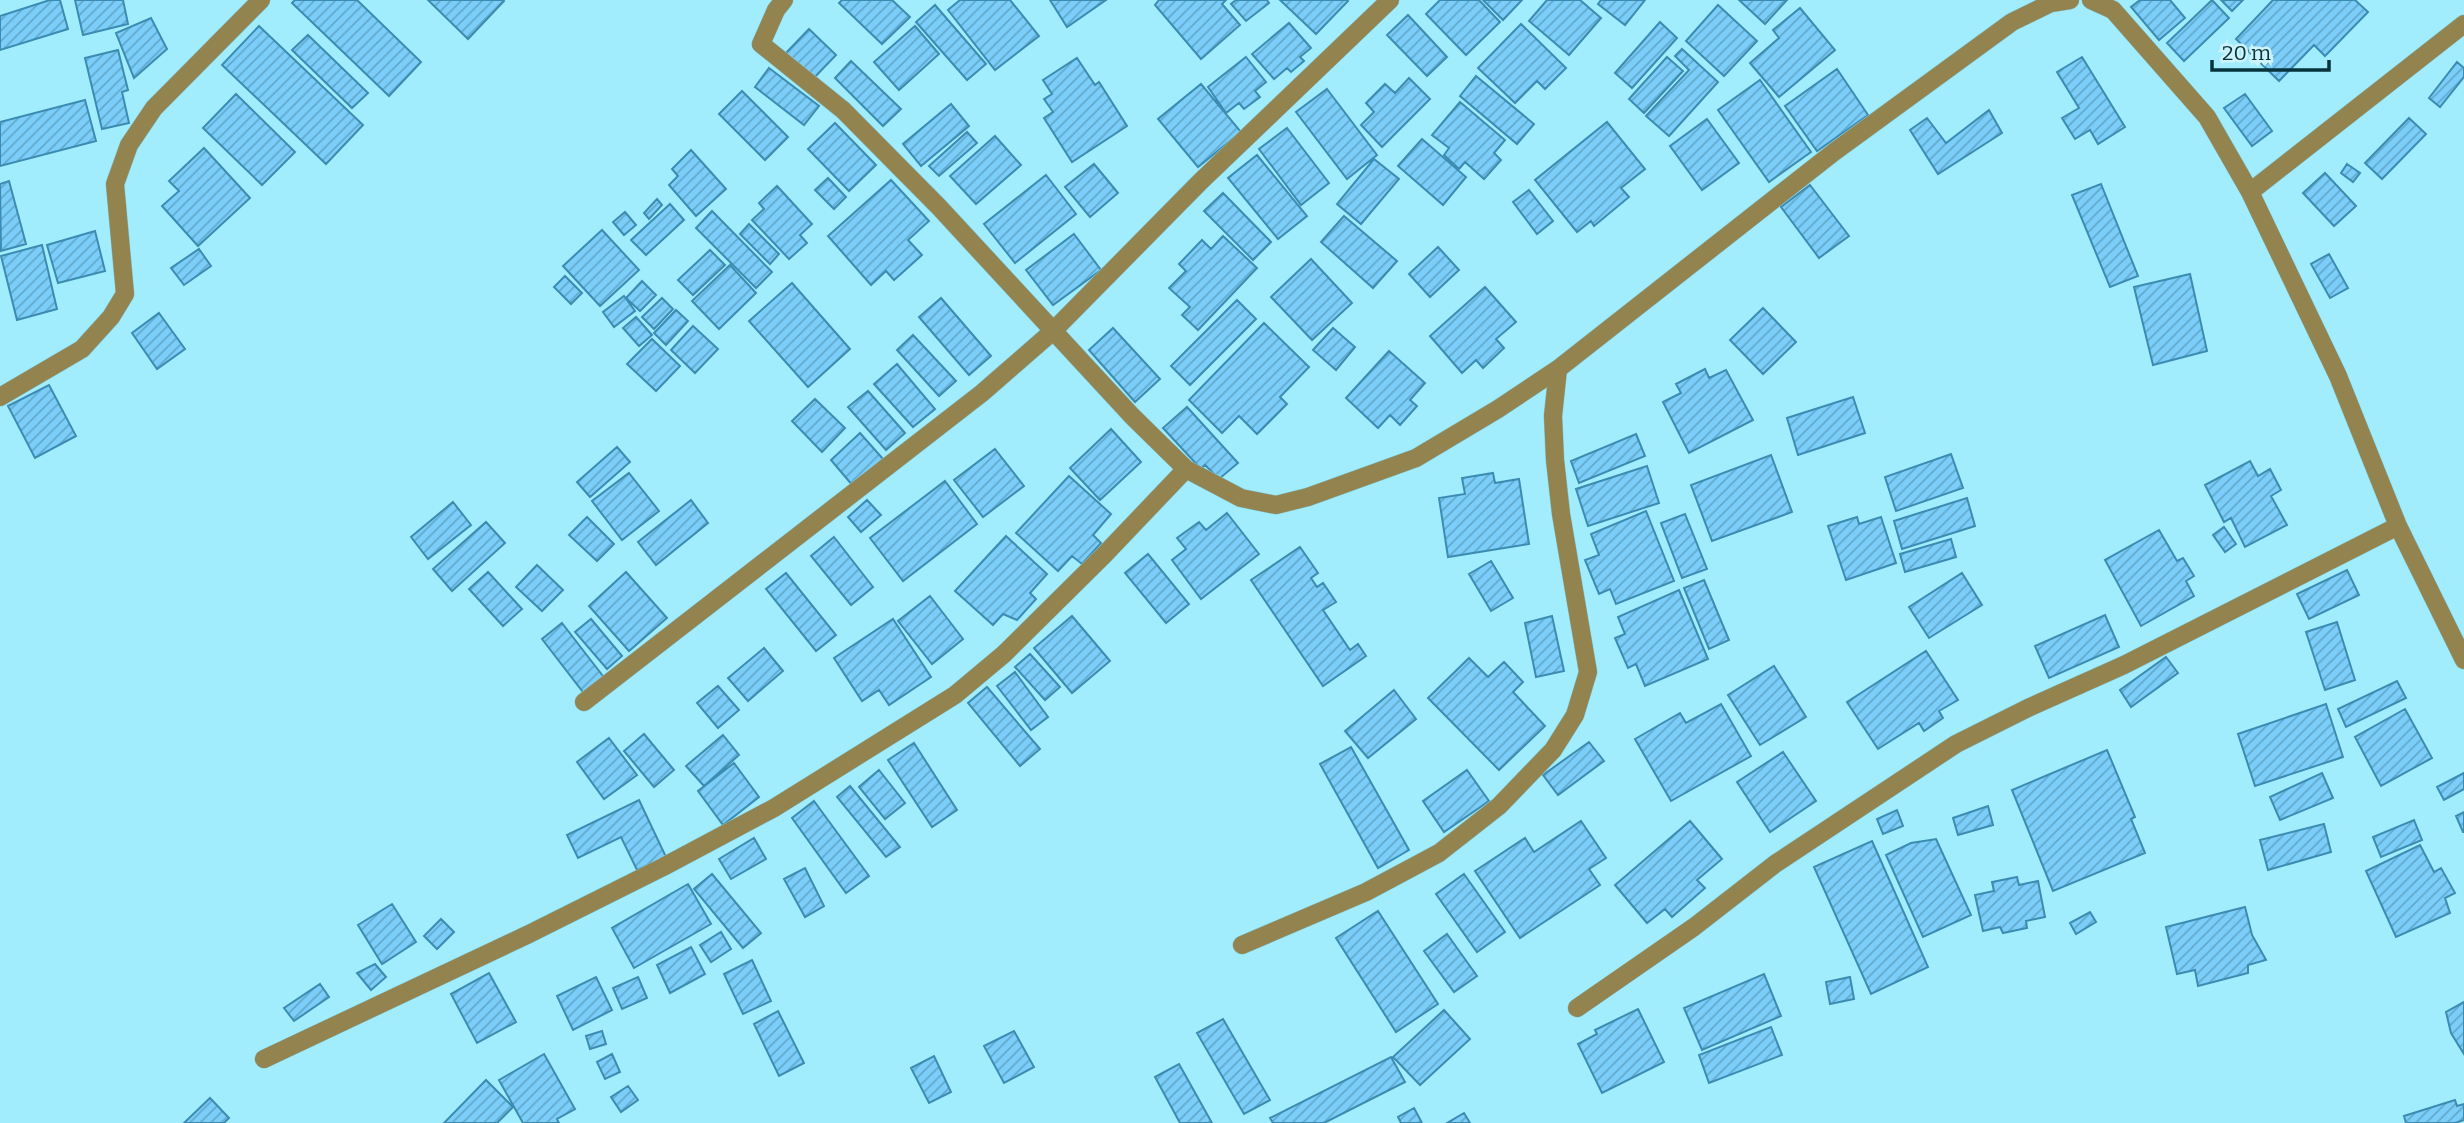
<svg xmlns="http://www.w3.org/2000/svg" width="2464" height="1123" font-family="Bitter,serif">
<defs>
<pattern id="building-hatch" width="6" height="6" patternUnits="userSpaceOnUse" patternTransform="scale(1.75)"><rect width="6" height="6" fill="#7bcef9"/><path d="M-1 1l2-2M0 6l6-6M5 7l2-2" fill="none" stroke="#63a8cb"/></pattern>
</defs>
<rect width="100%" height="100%" fill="#a1edfd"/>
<path fill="url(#building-hatch)" stroke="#3c8cb2" stroke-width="2" d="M50 0H60L68 29 0 50V16Z
M75 0H123L128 24 83 35Z
M295 0H357L421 62 389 96 292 3Z
M428 0H503L504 1 468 39Z
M842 0H892L910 17 882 44 839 3Z
M960 0H1010L1039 36 995 70 948 10Z
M1050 0H1106L1067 27Z
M1159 0H1226L1222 4 1240 25 1201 59 1155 5Z
M1236 0H1267L1269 3 1246 21 1231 4Z
M1280 0H1347L1348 1 1316 34Z
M1440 0H1479L1500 22 1466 55 1426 14Z
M1483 0H1522L1503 20Z
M1547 0H1580L1601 18 1569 55 1529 21Z
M1601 0H1645L1625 25 1598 4Z
M1739 0H1787L1765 24Z
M2140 0H2170L2185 18 2159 40 2131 7Z
M2212 0 2229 18 2184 61 2167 43Z
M2221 0H2243L2232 11Z
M2273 0H2355L2368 12 2325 56 2314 45 2279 81 2236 39Z
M935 5 986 64 967 80 916 22Z
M1718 5 1757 41 1724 76 1686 41Z
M1800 8 1835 50 1779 97 1750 63 1779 38 1773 30Z
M1408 15 1447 57 1427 76 1387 35Z
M151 18 167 49 134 78 116 33Z
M1660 22 1677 38 1632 88 1615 73Z
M1289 23 1311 48 1300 57 1304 61 1291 72 1287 68 1274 79 1252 54Z
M1521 24 1566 68 1545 89 1537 81 1515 103 1478 68Z
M259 26 363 125 326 164 222 65Z
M915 26 939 54 899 90 874 62Z
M809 29 836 55 810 82 783 56Z
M308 35 368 93 352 108 292 50Z
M1682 49 1718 82 1669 136 1646 116 1689 70 1675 56Z
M118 50 128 90 122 92 129 123 102 129 85 58Z
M1246 57 1266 82 1255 91 1260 97 1244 109 1239 103 1226 113 1208 87Z
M1667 57 1683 71 1644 113 1629 99Z
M2082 57 2125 127 2098 144 2090 130 2075 139 2062 118 2079 108 2057 72Z
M1077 58 1095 85 1099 82 1127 126 1072 162 1044 118 1053 112 1044 99 1052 94 1043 80Z
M851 61 901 109 883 126 835 78Z
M2457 62 2464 68V77L2440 107 2429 98Z
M769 68 819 106 804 125 755 87Z
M1837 69 1868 115 1817 151 1785 106Z
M1476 76 1534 124 1517 144 1460 96Z
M1409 78 1430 99 1382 147 1361 125 1374 112 1366 103 1385 84 1395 93Z
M1760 80 1811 152 1769 182 1718 110Z
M1201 84 1241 132 1198 167 1158 119Z
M1327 89 1377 155 1347 179 1296 112Z
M742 91 788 137 765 160 719 114Z
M236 94 295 152 262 185 203 128Z
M2245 94 2272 131 2252 146 2224 108Z
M85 100 96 141 0 166V122Z
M1460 102 1505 140 1494 153 1501 160 1484 179 1465 162 1459 169 1444 155 1449 148 1432 135Z
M951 104 969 126 921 166 903 144Z
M1989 110 2002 133 1938 174 1910 130 1927 118 1946 143Z
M2409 118 2426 134 2382 179 2365 163Z
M1707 119 1739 163 1702 190 1670 146Z
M1607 122 1645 169 1621 188 1629 197 1594 226 1591 221 1577 232 1535 180Z
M835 123 876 165 849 191 808 149Z
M1287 128 1329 183 1301 205 1259 149Z
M967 132 977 143 939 176 929 166Z
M995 136 1021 165 976 204 950 176Z
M1422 139 1466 177 1443 205 1398 166Z
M204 148 250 198 198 246 162 206 179 191 169 181Z
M691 150 726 189 696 216 669 185 678 176 672 169Z
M1257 155 1307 216 1278 239 1228 178Z
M1374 159 1399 179 1361 224 1337 204Z
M1094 164 1118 193 1090 217 1065 187Z
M2347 164 2360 173 2353 182 2341 173Z
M2325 173 2356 206 2334 226 2303 193Z
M1046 175 1076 214 1015 263 984 224Z
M828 178 846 197 834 209 815 190Z
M891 180 929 221 908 240 922 255 894 280 886 271 871 285 828 236Z
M9 181 26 244 1 251 0 184Z
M2101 184 2138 276 2110 287 2072 195Z
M1810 185 1849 236 1819 258 1781 207Z
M777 186 812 224 800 235 807 243 789 259 752 220 764 209 759 203Z
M1529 190 1553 221 1537 234 1513 202Z
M1223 193 1271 242 1253 260 1204 211Z
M657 199 662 205 649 219 644 213Z
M670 204 684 220 646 255 631 240Z
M712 211 772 272 756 288 696 228Z
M625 212 636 225 624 235 613 222Z
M1344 216 1397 261 1373 288 1321 242Z
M749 224 779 254 770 264 740 234Z
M602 230 639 270 600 306 563 266Z
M95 231 105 271 58 283 47 245Z
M1074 234 1101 270 1053 305 1026 270Z
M1223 236 1257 268 1198 330 1182 315 1190 307 1169 288 1186 271 1179 264 1202 240 1211 249Z
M42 245 57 309 17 320 1 256Z
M1438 247 1459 270 1430 297 1409 274Z
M199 249 211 266 184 285 171 268Z
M710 250 725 265 693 295 678 280Z
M2329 254 2348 288 2330 298 2311 264Z
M1311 259 1352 303 1312 340 1271 297Z
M730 265 756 293 719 329 692 301Z
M2190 274 2207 351 2153 365 2134 287Z
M565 276 582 293 571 304 554 287Z
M642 281 656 295 640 311 626 298Z
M792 283 850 349 808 387 749 321Z
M1485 287 1516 322 1496 339 1504 348 1483 368 1476 360 1462 373 1430 336Z
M624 296 635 311 614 327 603 312Z
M662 298 673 309 654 329 642 317Z
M941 298 991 356 969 375 919 317Z
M1237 300 1256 319 1190 385 1171 366Z
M1763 308 1796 342 1763 374 1730 340Z
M676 310 688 321 666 345 654 333Z
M159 313 185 349 157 369 132 333Z
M636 317 652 335 639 346 623 328Z
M1264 323 1309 367 1280 397 1287 404 1257 434 1239 416 1222 433 1189 400Z
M693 326 718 349 695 373 671 350Z
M1113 328 1160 379 1135 402 1089 350Z
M1333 328 1355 347 1336 370 1313 350Z
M913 335 956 381 939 396 897 350Z
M652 339 680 366 656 391 627 364Z
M1389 351 1425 383 1410 400 1417 406 1400 425 1390 415 1378 428 1346 398Z
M897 364 935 409 913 427 874 384Z
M1705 369 1709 378 1726 370 1753 420 1689 453 1663 402 1681 393 1676 384Z
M49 385 76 436 35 458 8 406Z
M868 391 905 433 886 450 848 407Z
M1853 397 1865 433 1798 455 1787 418Z
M815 399 845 428 822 452 792 421Z
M1187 407 1238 463 1219 479 1205 465 1201 469 1163 428Z
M1111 429 1141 462 1100 500 1070 468Z
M860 433 883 459 853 486 831 460Z
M1636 434 1645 456 1579 483 1571 461Z
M617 447 630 462 590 497 577 482Z
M995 449 1024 486 983 517 954 480Z
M1951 454 1963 488 1896 511 1885 477Z
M1771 455 1792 512 1712 541 1691 485Z
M2250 461 2258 476 2270 469 2281 490 2271 496 2287 525 2245 547 2231 518 2224 522 2205 485Z
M1647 466 1659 503 1588 526 1576 489Z
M629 473 659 511 622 540 592 501Z
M1493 473 1495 483 1519 479 1529 544 1448 557 1439 498 1465 494 1462 478Z
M1069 476 1111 514 1093 535 1101 543 1082 564 1072 556 1058 571 1016 533Z
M945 481 977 524 903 581 870 538Z
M1967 498 1975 526 1902 549 1894 521Z
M691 500 708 523 656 565 638 542Z
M867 500 881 515 861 532 848 517Z
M453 502 471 525 428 559 411 537Z
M1646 511 1674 581 1616 604 1610 589 1599 594 1585 560 1599 555 1591 534Z
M1227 513 1259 554 1201 599 1172 560 1186 549 1177 538 1199 522 1206 530Z
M1685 514 1707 569 1682 578 1661 523Z
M587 517 614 544 597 561 569 535Z
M1857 517 1859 524 1881 517 1896 563 1846 580 1828 526Z
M486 522 505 543 452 591 433 569Z
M2224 527 2236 544 2225 552 2213 535Z
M2159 530 2177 561 2183 558 2194 576 2186 581 2194 596 2141 626 2105 560Z
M1006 536 1047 574 1030 593 1036 599 1017 620 1003 614 993 625 955 591Z
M834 537 873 587 851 605 811 556Z
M1951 539 1956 557 1905 572 1900 554Z
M1300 547 1318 573 1311 578 1317 587 1323 583 1336 602 1323 610 1350 650 1358 644 1366 656 1323 686 1251 580Z
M1148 554 1189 604 1166 623 1125 573Z
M1491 561 1513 598 1491 611 1469 574Z
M537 565 563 590 542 611 516 587Z
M2347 570 2359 595 2309 619 2297 594Z
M488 572 522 609 503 626 469 589Z
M626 572 667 618 629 651 589 606Z
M786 573 836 635 816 651 766 589Z
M1962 573 1982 605 1929 638 1909 607Z
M1704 580 1729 640 1709 649 1684 588Z
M1679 590 1708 659 1645 686 1636 664 1628 668 1615 638 1625 634 1618 617Z
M930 596 963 639 932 664 898 621Z
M2105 615 2119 647 2049 678 2035 646Z
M1072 616 1110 661 1072 693 1034 648Z
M1552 616 1564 671 1536 677 1525 623Z
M591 619 622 656 607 669 575 632Z
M893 619 931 677 889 705 879 690 862 701 834 658Z
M2337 622 2355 680 2325 690 2306 632Z
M562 623 606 680 586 696 542 639Z
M764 648 783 671 748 701 728 678Z
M1926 651 1958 700 1939 711 1943 718 1924 731 1919 723 1878 749 1847 702Z
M1030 654 1060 687 1045 700 1015 667Z
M2166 657 2178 673 2131 707 2120 690Z
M1469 658 1488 677 1504 662 1523 682 1513 692 1545 726 1499 770 1428 698Z
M1774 666 1806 717 1760 745 1728 695Z
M1015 672 1048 717 1031 730 997 686Z
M2397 681 2406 698 2346 727 2338 709Z
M718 686 739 710 718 728 697 703Z
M987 687 1040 749 1020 766 968 703Z
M1394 690 1416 719 1368 758 1345 731Z
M1721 704 1751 756 1671 801 1635 739 1680 713 1686 723Z
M2326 704 2343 757 2255 786 2238 734Z
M2405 709 2432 758 2381 786 2355 737Z
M644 734 674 770 654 787 624 751Z
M723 735 739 755 704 786 686 766Z
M609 738 637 775 604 799 577 762Z
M1589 742 1604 761 1558 795 1543 775Z
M914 743 957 810 932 827 888 760Z
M1351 747 1409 850 1378 868 1320 764Z
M2107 750 2135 817 2131 819 2145 853 2053 891 2012 790Z
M1783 752 1816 801 1770 832 1737 782Z
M734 763 759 797 723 825 698 791Z
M879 770 905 803 885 819 859 787Z
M1467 770 1489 801 1444 832 1423 801Z
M2322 773 2333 798 2280 820 2270 797Z
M2464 773V789L2444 800 2437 787Z
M850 786 900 847 886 857 837 797Z
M639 800 666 857 637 870 621 837 578 858 567 835Z
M814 801 869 876 846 893 792 818Z
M1988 806 1993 825 1958 835 1953 818Z
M1897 810 1903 826 1883 834 1877 819Z
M2464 812V832H2463L2456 816Z
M2414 820 2422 840 2381 857 2373 837Z
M1581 821 1606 858 1589 869 1600 885 1520 938 1475 871 1525 838 1534 852Z
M1690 821 1722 859 1697 880 1705 888 1672 917 1665 909 1647 923 1615 885Z
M2324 824 2331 852 2268 870 2260 840Z
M754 838 766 859 731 879 719 859Z
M1936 839 1971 915 1923 937 1886 855 1911 843Z
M1872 841 1928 967 1871 994 1814 867Z
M2420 845 2434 872 2441 868 2455 893 2445 898 2450 913 2396 937 2366 871Z
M805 868 824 906 805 917 784 879Z
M712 874 761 933 743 948 694 889Z
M1464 874 1505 932 1477 952 1436 894Z
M2017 877 2019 885 2038 881 2045 917 2026 921 2027 928 2003 933 2000 927 1983 931 1975 895 1994 891 1992 882Z
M688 884 711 924 634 968 612 928Z
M392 904 416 942 382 964 358 925Z
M2245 907 2252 935 2266 960 2248 965V973L2198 986 2195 970 2177 974 2166 927Z
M1378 911 1438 1004 1396 1032 1336 938Z
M2090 912 2096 922 2076 934 2070 923Z
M441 919 454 932 437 949 424 936Z
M721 932 731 949 711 962 700 945Z
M1447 934 1477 976 1454 992 1424 951Z
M691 947 705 974 670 993 657 965Z
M752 960 771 1001 743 1014 724 974Z
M375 964 386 977 371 990 357 973Z
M489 973 516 1022 477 1043 451 994Z
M1764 974 1781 1016 1702 1050 1684 1008Z
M596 977 612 1010 573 1030 557 996Z
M638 977 647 998 622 1009 613 988Z
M1850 977 1854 999 1830 1004 1826 982Z
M320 984 329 997 294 1021 284 1008Z
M2464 1002V1054L2451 1033 2446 1012Z
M1638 1009 1664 1062 1602 1093 1578 1044 1597 1034 1595 1030Z
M1444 1010 1470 1039 1420 1085 1393 1057Z
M778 1011 804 1063 779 1076 754 1024Z
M1223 1019 1270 1100 1244 1114 1197 1033Z
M1771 1027 1782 1055 1709 1083 1699 1055Z
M602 1031 606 1044 590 1049 586 1036Z
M1014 1031 1034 1067 1004 1083 984 1046Z
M544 1054 575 1109 557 1119 559 1123H523L499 1080Z
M612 1054 620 1072 605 1079 597 1062Z
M934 1056 951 1092 929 1103 911 1068Z
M1391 1057 1405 1082 1324 1123H1273L1270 1118Z
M1179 1064 1212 1123H1180L1155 1077Z
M486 1080 513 1107 497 1123H444Z
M628 1086 638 1100 621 1112 611 1097Z
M210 1098 229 1118 224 1123H184Z
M2455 1100 2457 1106 2464 1104V1120L2455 1123H2406L2404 1116Z
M1414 1108 1422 1123H1401L1398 1117Z
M1464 1113 1470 1123H1447Z"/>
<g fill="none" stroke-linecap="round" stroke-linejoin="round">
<defs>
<path id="minor" d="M784 0 776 10 761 44 843 110 939 207 1132 416 1186 469 1241 498 1276 505 1308 497 1416 458 1498 409 1558 369 1834 152 2012 22 2051 3 2070 0
M2091 0 2113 10 2207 117 2250 192 2338 376 2398 526 2464 660
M2250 192 2464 24
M0 397 82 349 111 317 125 294 115 184 129 145 154 108 261 0
M584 702 982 393 1052 332 1201 181 1390 0
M1242 945 1366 892 1439 853 1499 806 1553 750 1575 715 1588 672 1561 514 1555 460 1553 416 1558 369
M1577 1008 1694 927 1775 864 1956 744 2028 708 2124 665 2398 526
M264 1059 529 934 663 867 774 808 955 695 1004 654 1105 554 1186 469"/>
</defs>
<use href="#minor" stroke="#82c8d6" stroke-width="19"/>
<use href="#minor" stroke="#93834f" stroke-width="18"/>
</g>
<path d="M2212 60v10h117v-10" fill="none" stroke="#07343c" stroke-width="3.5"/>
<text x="2222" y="60" font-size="21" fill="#07343c" stroke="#cff3fb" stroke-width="5" paint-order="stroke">20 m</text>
</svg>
